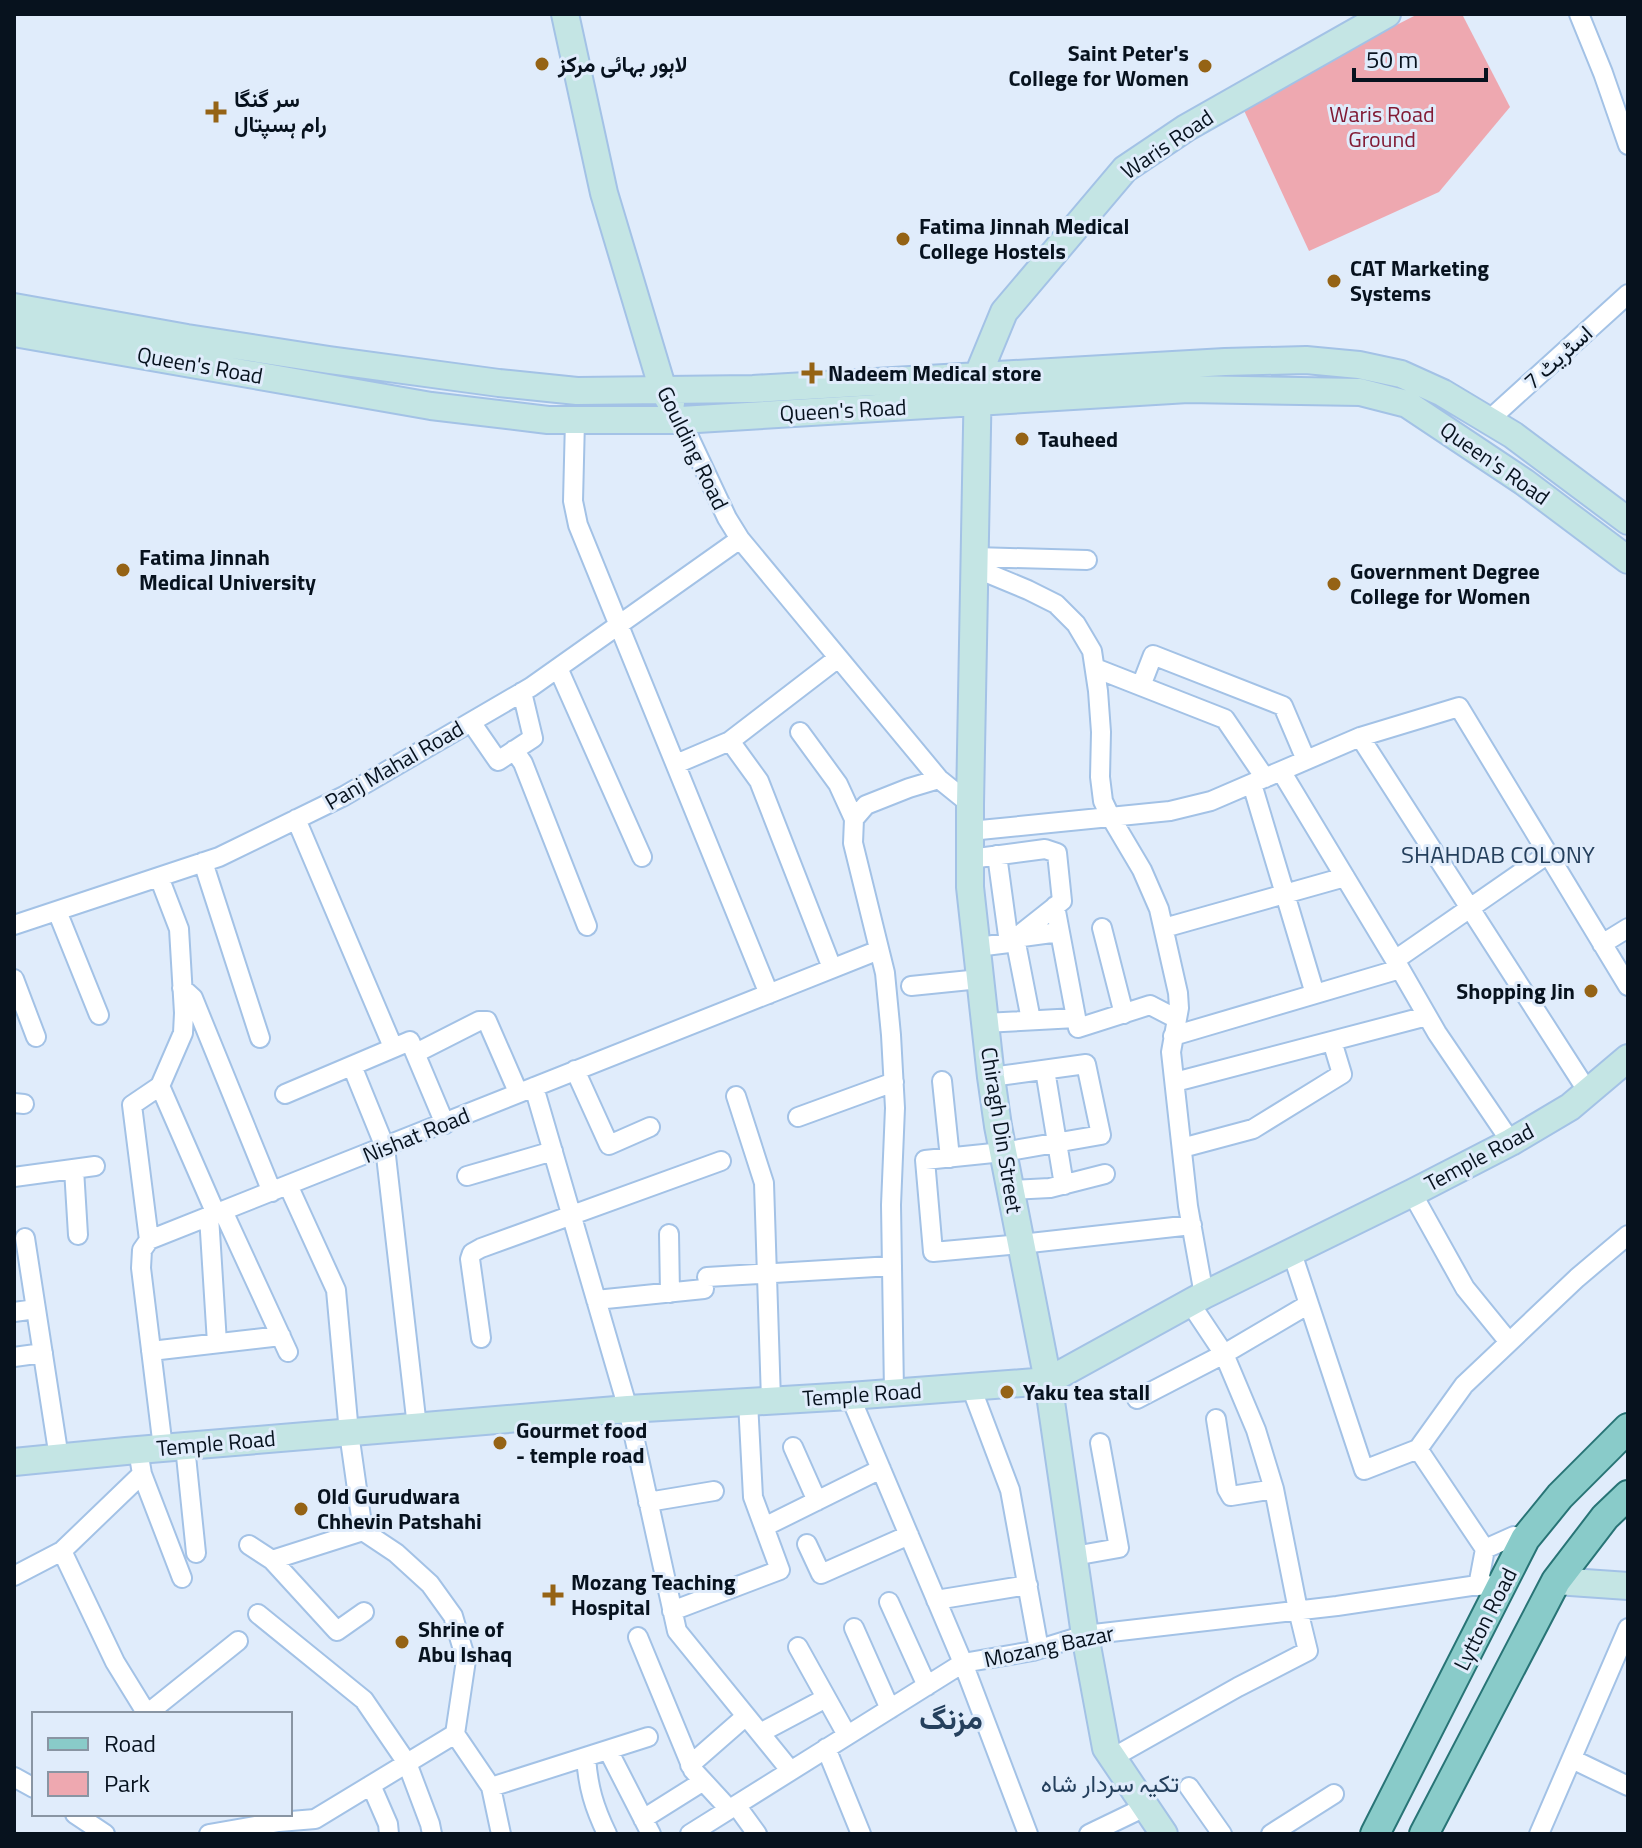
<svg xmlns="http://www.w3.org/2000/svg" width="1642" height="1848" font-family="'Titillium Web',Vazirmatn,sans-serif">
<rect width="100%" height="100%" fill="#e0ecfb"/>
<path fill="#eea8b0" d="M1418 14H1462L1510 107 1439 192 1309 251 1241 104Z"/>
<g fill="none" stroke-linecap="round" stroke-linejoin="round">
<defs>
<path id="street" d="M1579 14 1603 73 1628 145
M575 420 573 501 578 525 769 994
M681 420 727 518 740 539 939 779 970 804
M1489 420 1628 294
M975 557 1087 560
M975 568 1028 590 1056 604 1076 624 1092 651 1098 691 1101 732 1100 777 1103 801 1110 816 1142 870 1159 909 1178 993 1179 1008 1171 1052 1188 1206 1204 1295
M558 668 642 857
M1095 668 1225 719 1265 778
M1141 686 1153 655 1283 706 1306 760
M471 722 498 761 533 738 522 692
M800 732 838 784 854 819
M1360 737 1588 1092
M730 741 759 781 832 968
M514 750 523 763 587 926
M676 764 730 741 838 658
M1281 771 1395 960 1437 1033 1511 1142
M1252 784 1315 994
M296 819 393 1047
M970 831 1170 811 1211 801 1360 737 1459 707 1628 986
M997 855 1009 943
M970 859 1045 849 1057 853 1062 901 1009 943 977 947
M203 862 260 1038
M1055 906 1078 1028 1150 1005 1177 1019
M57 911 99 1015
M14 925 219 857 344 796 531 687 740 539
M1102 928 1124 1014
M1164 928 1345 877
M1602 944 1628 928
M1395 960 1548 854
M14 979 36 1037
M911 986 980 979
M182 988 193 998 272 1192
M1031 1020 1015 938 1059 932
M984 1023 1076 1018
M1173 1036 1400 969
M416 1053 479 1021H487L518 1092
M352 1066 385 1147 417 1427
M575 1070 609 1145 650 1127
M1045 1070 1064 1185
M991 1077 1086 1064 1101 1135 1003 1152 925 1160 933 1252 1021 1244 1192 1225
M942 1081 950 1158
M1175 1082 1427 1016
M160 1086 216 1214
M534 1087 628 1409 677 1631 790 1770
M285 1094 410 1041 445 1124
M736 1096 764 1183 771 1400
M14 1103 24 1104
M798 1117 894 1082
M1182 1148 1253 1129 1342 1074 1332 1041
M74 1169 78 1235
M467 1176 553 1151
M14 1177 95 1166
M288 1185 336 1290 349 1433 363 1531 396 1553 430 1584 453 1616 466 1660 455 1734 491 1787 501 1834
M1010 1190 1050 1188 1105 1174
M1412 1193 1465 1288 1509 1342
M223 1211 288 1352
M209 1216 217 1343
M669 1234 670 1293
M25 1238 59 1458
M149 1240 132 1105 160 1086 183 1033 184 1013 179 929 159 877
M1292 1253 1364 1470 1418 1449 1464 1385 1577 1278 1628 1235
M707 1277 892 1266
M596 1300 704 1289
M14 1312 36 1309
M481 1338 470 1259 472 1253 481 1248 721 1161
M151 1351 281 1336
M14 1357 43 1353
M971 1387 1010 1490 1039 1649
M894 1392 891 1205 895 1108 891 1035 885 973 853 843 854 819 866 805 909 788 939 779
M850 1396 963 1663 1028 1834
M1137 1399 1224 1354 1309 1304
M1216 1419 1227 1489 1231 1496 1274 1489
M185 1446 196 1553
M793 1447 817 1501
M163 1448 141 1268 142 1250 149 1240C392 1144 635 1046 879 950
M1418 1449 1485 1549 1478 1586
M142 1474 182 1578
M648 1502 714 1491
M764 1527 881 1469
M807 1544 821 1574 909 1535
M249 1545 272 1560 363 1531
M1485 1549 1514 1536 1525 1539
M62 1551 115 1662 147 1714 238 1641
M1074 1556 1119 1548 1100 1443
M272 1560 337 1631 364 1612
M14 1576 62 1551 142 1474 138 1450
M936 1600 1028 1585
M889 1602 927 1686
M672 1611 780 1570 753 1497 748 1402
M258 1614 364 1700 407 1763 430 1824 432 1834
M854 1628 890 1709
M638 1637 693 1770 729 1809
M798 1647 847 1735
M760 1733 826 1698
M826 1748 861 1834
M608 1750 651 1834
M586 1757C588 1787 594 1807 607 1834
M1112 1758 1238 1687 1308 1651 1298 1610 1274 1489 1256 1430 1224 1354 1190 1303
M1572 1759 1628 1786
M690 1765 746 1716
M14 1777 34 1788
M371 1785 388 1824 389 1834
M491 1787 648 1737
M1189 1787 1222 1834
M736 1805 757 1834
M75 1814 105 1834
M643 1819 702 1782
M209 1834 279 1822 315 1819 455 1734
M690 1834 963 1663 1033 1651 1085 1635 1337 1606 1471 1586 1502 1585
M1089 1834 1145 1807
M1271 1834 1334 1794
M1539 1834 1628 1628"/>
<path id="secondary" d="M565 14 604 193 663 390 671 403
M14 307 187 338 329 360 499 383 577 391 753 389 1225 362 1306 360 1359 365 1401 374 1443 393 1513 435 1628 521
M14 333 431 406 548 420H681L1188 389 1360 392 1407 404 1524 482 1628 560
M14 1462 126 1451 628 1409 850 1396 1048 1381 1204 1295 1412 1193 1511 1142 1570 1107 1628 1058
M1556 1581 1628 1586
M1164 1834 1106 1748 1085 1635 1048 1381 998 1126 991 1077 970 887V804L978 375 1004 312 1125 169 1186 128 1387 14"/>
<path id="primary" d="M1375 1834 1525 1539 1560 1496 1628 1428
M1424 1834 1556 1581 1605 1517 1628 1495"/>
</defs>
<use href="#street" stroke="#a3c2e6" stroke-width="22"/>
<use href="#secondary" stroke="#a3c2e6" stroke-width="30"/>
<use href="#primary" stroke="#287476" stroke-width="32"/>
<use href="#street" stroke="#fff" stroke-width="18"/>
<use href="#secondary" stroke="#c4e5e4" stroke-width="26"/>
<use href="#primary" stroke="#89cbc9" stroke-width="28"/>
</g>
<g fill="#956315" stroke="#e0ecfb" stroke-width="3">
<circle cx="542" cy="64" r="8"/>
<circle cx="1205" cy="66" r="8"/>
<path d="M212 100h8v8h8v8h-8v8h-8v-8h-8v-8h8z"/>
<circle cx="903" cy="239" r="8"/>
<circle cx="1334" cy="281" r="8"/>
<path d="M808 361h8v8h8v8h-8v8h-8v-8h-8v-8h8z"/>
<circle cx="1022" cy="439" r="8"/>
<circle cx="123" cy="570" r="8"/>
<circle cx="1334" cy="584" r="8"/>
<circle cx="1591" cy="991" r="8"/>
<circle cx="1007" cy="1392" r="8"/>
<circle cx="500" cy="1443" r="8"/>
<circle cx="301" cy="1509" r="8"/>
<path d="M549 1583h8v8h8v8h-8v8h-8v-8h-8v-8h8z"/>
<circle cx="402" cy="1642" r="8"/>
</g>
<g text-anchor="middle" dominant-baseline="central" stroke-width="6" stroke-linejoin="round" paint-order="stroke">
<g font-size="22" font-weight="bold" fill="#07121e" stroke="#e0ecfb" text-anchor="start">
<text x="1189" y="53" text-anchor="end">Saint Peter's<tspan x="1189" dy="25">College for Women</tspan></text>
<text x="558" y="64">لاہور بہائی مرکز</text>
<text x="234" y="99">سر گنگا<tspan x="234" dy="25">رام ہسپتال</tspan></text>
<text x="919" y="226">Fatima Jinnah Medical<tspan x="919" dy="25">College Hostels</tspan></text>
<text x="1350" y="268">CAT Marketing<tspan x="1350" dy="25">Systems</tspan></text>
<text x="828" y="373">Nadeem Medical store</text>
<text x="1038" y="439">Tauheed</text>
<text x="139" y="557">Fatima Jinnah<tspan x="139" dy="25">Medical University</tspan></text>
<text x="1350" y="571">Government Degree<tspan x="1350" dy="25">College for Women</tspan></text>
<text x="1575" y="991" text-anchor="end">Shopping Jin</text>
<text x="1023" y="1392">Yaku tea stall</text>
<text x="516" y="1430">Gourmet food<tspan x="516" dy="25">- temple road</tspan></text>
<text x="317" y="1496">Old Gurudwara<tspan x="317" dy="25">Chhevin Patshahi</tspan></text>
<text x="571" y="1582">Mozang Teaching<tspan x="571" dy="25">Hospital</tspan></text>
<text x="418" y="1629">Shrine of<tspan x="418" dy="25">Abu Ishaq</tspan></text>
</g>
<g font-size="22" fill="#811a34" stroke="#e0ecfb">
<text x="1382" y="114">Waris Road<tspan x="1382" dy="25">Ground</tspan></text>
</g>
<g font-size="22" fill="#07121e" stroke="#e0ecfb">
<text transform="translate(1167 144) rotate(-34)">Waris Road</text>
<text transform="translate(1558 357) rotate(-42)">اسٹریٹ 7</text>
<text transform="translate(200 365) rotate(10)">Queen's Road</text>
<text transform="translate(843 410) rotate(-3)">Queen's Road</text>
<text transform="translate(693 448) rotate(64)">Goulding Road</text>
<text transform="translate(1495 463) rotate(35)">Queen's Road</text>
<text transform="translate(394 765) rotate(-30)">Panj Mahal Road</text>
<text transform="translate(1002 1130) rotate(81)">Chiragh Din Street</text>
<text transform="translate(416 1135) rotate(-22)">Nishat Road</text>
<text transform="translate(1479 1157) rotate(-28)">Temple Road</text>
<text transform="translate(862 1394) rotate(-4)">Temple Road</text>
<text transform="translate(216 1443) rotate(-5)">Temple Road</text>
<text transform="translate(1485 1619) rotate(-63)">Lytton Road</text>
<text transform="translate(1049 1646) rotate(-12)">Mozang Bazar</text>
</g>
<g font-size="24" fill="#25405d" stroke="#e0ecfb">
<text x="1498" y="854">SHAHDAB COLONY</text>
<text x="1110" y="1783">تکیہ سردار شاہ</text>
</g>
<g font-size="30" font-weight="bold" fill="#25405d" stroke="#e0ecfb">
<text x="951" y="1718">مزنگ</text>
</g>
</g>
<rect width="1642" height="1848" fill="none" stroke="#07121e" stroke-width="32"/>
<rect x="32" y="1712" width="260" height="104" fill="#e0ecfb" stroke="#8995a3" stroke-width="2"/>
<rect x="48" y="1738" width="40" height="12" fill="#89cbc9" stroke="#8995a3" stroke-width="2"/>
<text x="104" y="1752" font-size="24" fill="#07121e">Road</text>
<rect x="48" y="1772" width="40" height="24" fill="#eea8b0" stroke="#8995a3" stroke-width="2"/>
<text x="104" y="1792" font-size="24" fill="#07121e">Park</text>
<path d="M1354 68v12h132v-12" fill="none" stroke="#07121e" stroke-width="4"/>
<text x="1366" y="68" font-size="24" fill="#07121e" stroke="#e0ecfb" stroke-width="6" paint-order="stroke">50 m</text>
</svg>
